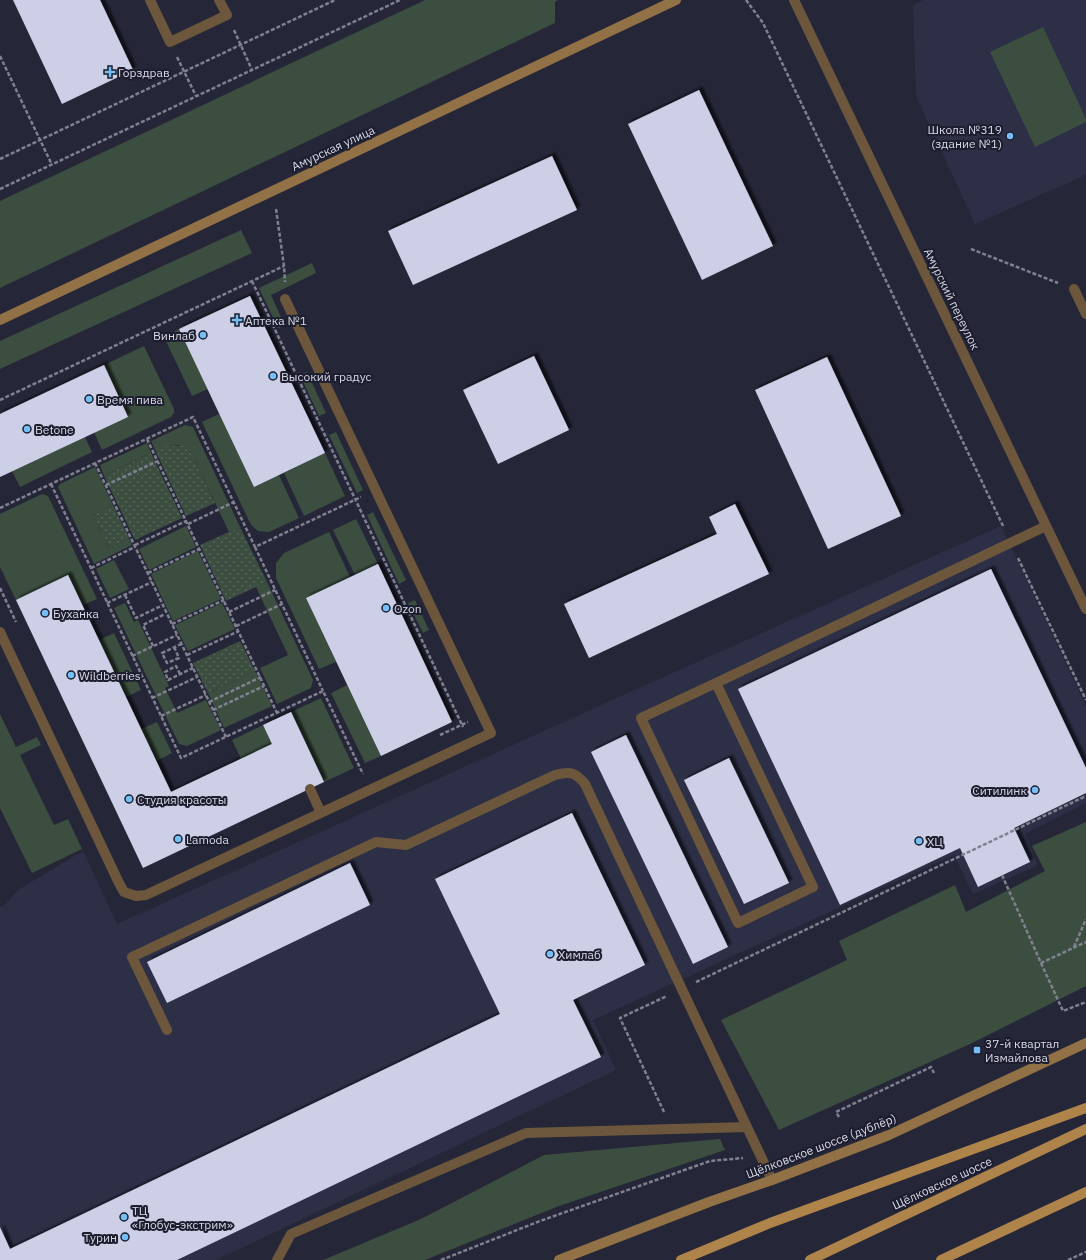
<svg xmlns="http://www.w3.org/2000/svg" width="1086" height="1260" font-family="'IBM Plex Sans',sans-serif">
<defs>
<pattern id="park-dots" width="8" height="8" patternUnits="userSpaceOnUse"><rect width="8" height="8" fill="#3b4e3f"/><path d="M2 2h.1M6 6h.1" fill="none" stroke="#57675b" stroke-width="1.8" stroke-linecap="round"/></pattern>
<filter id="shadow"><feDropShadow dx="3.5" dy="-3.5" stdDeviation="1" flood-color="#0009"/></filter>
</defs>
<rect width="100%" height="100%" fill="#252638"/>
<path fill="#2d2f47" d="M923 0H1086V175L975 224 916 96 913 5Z
M1001 526 1086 706V803L1025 834 1038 865 973 894 954 855 593 1020 616 1070 216 1260H0V907L4 906 18 890 83 851 117 924 610 701Z"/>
<path fill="#3b4e3f" d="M425 0H558L555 2V23L0 288V201Z
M1043 27 1086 119V122L1035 147 990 52Z
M241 230 252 253 0 369V341Z
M312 263 316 273 271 295 285 326 278 328 259 288Z
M179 329 208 389 192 396 164 337Z
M144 346 174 409V413L171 417 102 450 94 432 128 416 104 365Z
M307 372 326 413 319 416 300 375Z
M219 414 279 475 299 518 269 532 258 531 251 525 202 422Z
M185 425 193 427 240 527 229 532 192 454C178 441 172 443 156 452L151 441Z
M336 432 363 490 357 493 329 435Z
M85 437 92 452 20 487 12 471Z
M147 443 151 453 104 476 100 465Z
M325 453 345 496 304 516 284 473Z
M95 467 113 505 93 515 109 548 129 538 132 545 94 564 58 487 60 484Z
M42 494 48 496 97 599 83 605 68 575 16 600 0 567V514Z
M373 512 406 580 399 584 367 515Z
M356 519 378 564 355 575 333 530Z
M186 526 196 547 149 570 139 549Z
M329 532 350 577 306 598 336 662 319 669 276 578V563L284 553Z
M198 551 221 599 173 621 151 574Z
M114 560 129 589 110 598 96 569Z
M267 582 313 680 311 688 277 704 260 668 288 655 256 587Z
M415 600 429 630 423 633 408 603Z
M125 603 134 622 138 620 169 686 165 688 177 713 206 700 221 730 187 746 179 744 114 608Z
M222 603 235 629 188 651 175 625Z
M114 633 141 690 126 697 99 640Z
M255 671 272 706 224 728 208 693Z
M347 685 381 756 365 763 331 693Z
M321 698 354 768 324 782 291 712Z
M0 714 16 747 37 737 41 745 20 755 54 825 68 819 82 849 32 873 0 808Z
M157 722 172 753 157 761 141 729Z
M263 725 272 744 241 759 232 740Z
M1086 822V986L970 1044 779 1130 721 1020 847 960 839 941 955 885 966 912 1045 871 1032 846Z
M720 1139 725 1150 559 1206 425 1260H323L421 1219 544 1155Z"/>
<path fill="url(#park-dots)" d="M168 445 183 446 192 454 215 503 186 516 156 452Z
M151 453 182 518 135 540 104 476Z
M113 505 129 538 109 548 93 515Z
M240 527 267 582 226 601 200 545Z
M240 641 255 671 208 693 193 663Z"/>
<path fill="#cdcfe7" filter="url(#shadow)" d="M13 0H100L133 70 62 104Z
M699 90 773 246 702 280 628 124Z
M552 156 577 210 413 285 388 231Z
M250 296 325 453 254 487 179 329Z
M534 356 569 430 498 464 463 390Z
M827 357 901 516 828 549 755 390Z
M104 365 128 417 0 477V414Z
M735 504 769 574 589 658 564 604 717 534 709 517Z
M378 564 452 722 381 756 306 598Z
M991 569 1086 768V793L1014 828 1030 862 978 887 960 848 840 905 738 689Z
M68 575 171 792 272 744 263 725 291 712 324 782 143 868 16 600Z
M626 735 728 947 693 964 591 752Z
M729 758 789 883 744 904 684 780Z
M572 813 645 965 573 1000 601 1057 177 1260H0V1227L10 1249 500 1014 435 879Z
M350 863 370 905 167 1003 147 962Z"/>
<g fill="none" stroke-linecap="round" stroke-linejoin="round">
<path stroke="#808190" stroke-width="2.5" stroke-dasharray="4 2" stroke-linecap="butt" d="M746 0 763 23 1004 528
M234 30 252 70
M0 56 52 165
M177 57 196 96
M0 159 335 0
M0 189 400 0
M276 209 284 266 285 282
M971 249 1058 283
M252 281 463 727
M0 400 284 266
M147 439 277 713
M95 463 226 737
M51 484 181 758 323 691 363 774
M106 485 158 461
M0 508 193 417 255 547 361 497
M188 524 234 502
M135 545 186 521
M255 547 323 691
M1018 558 1086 700
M91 568 135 547
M148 573 199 549
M0 588 16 622
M125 595 136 618 163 605
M107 603 152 582
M229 612 275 590
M172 624 224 600
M236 626 282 604
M153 646 143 625 165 614
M174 647 179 658 167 663 162 653 181 644
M187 655 239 631
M132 656 177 635
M180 674 176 666 165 672 168 680 193 668
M152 698 197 677
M209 702 261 677
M213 710 264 686
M161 716 206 695
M440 735 468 722
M1002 875 1041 963 1086 942
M1074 947 1086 919
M1041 963 1063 1011 1086 1002
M696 982 1086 796
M664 1112 620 1018 667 996
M839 1117 836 1112 931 1067 934 1073
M441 1260 540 1221 710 1161 743 1158
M1068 1260 1086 1252"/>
<path stroke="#6c573d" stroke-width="10" d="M150 0 170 42 227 15 219 0
M1074 289 1086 314
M0 632 119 883 124 892 136 896 146 895 491 733 285 299
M716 683 641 718 738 923 813 887 716 683 1046 526
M310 789 321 813
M167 1030 132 957 376 842 406 845 555 775C570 771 575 772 585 784L772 1180
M277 1260 291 1234 526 1133 747 1127"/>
<path stroke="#6c573d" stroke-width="10" d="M794 0 1086 609"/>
<path stroke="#917145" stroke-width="10" d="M0 320 676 0
M559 1260 709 1202 772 1180 889 1135 1086 1043"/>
<path stroke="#ae844b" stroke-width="10" d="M681 1260 770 1223 1086 1108
M810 1260 1086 1129
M941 1260 1086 1192"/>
</g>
<g fill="#74c0f6" stroke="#1c1d2e" stroke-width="1.5">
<path d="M108 66h4v4h4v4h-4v4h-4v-4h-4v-4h4z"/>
<circle cx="1010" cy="136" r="4"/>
<path d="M235 314h4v4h4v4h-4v4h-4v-4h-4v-4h4z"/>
<circle cx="203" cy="335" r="4"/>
<circle cx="273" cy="376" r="4"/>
<circle cx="89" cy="399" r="4"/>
<circle cx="27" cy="429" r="4"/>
<circle cx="386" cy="608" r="4"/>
<circle cx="45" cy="613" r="4"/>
<circle cx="71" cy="675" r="4"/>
<circle cx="1035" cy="790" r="4"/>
<circle cx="129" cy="799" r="4"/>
<circle cx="178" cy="839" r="4"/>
<circle cx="919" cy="841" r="4"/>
<circle cx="550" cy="954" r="4"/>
<rect x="973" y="1046" width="8" height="8" rx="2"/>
<circle cx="124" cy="1217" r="4"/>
<circle cx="125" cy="1237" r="4"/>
</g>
<g text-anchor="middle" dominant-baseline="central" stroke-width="4" stroke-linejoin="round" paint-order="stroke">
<g font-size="12" fill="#d9dae6" stroke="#1c1d2e" text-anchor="start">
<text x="118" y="72">Горздрав</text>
<text x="1002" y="129" text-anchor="end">Школа №319<tspan x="1002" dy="14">(здание №1)</tspan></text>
<text x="245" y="320">Аптека №1</text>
<text x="195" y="335" text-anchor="end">Винлаб</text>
<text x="281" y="376">Высокий градус</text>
<text x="97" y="399">Время пива</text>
<text x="35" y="429">Betone</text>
<text x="394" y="608">Ozon</text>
<text x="53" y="613">Буханка</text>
<text x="79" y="675">Wildberries</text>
<text x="1027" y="790" text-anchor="end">Ситилинк</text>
<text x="137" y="799">Студия красоты</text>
<text x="186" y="839">Lamoda</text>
<text x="927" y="841">ХЦ</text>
<text x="558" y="954">Химлаб</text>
<text x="985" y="1043">37-й квартал<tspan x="985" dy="14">Измайлова</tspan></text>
<text x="132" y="1210">ТЦ<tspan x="132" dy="14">«Глобус-экстрим»</tspan></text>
<text x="117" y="1237" text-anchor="end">Турин</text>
</g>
<g font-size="12" fill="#d9dae6" stroke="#1c1d2e">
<text transform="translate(333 148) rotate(-25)">Амурская улица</text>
<text transform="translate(952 299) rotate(64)">Амурский переулок</text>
<text transform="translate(821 1146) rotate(-21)">Щёлковское шоссе (дублёр)</text>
<text transform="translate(942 1183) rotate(-25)">Щёлковское шоссе</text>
</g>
</g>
</svg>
